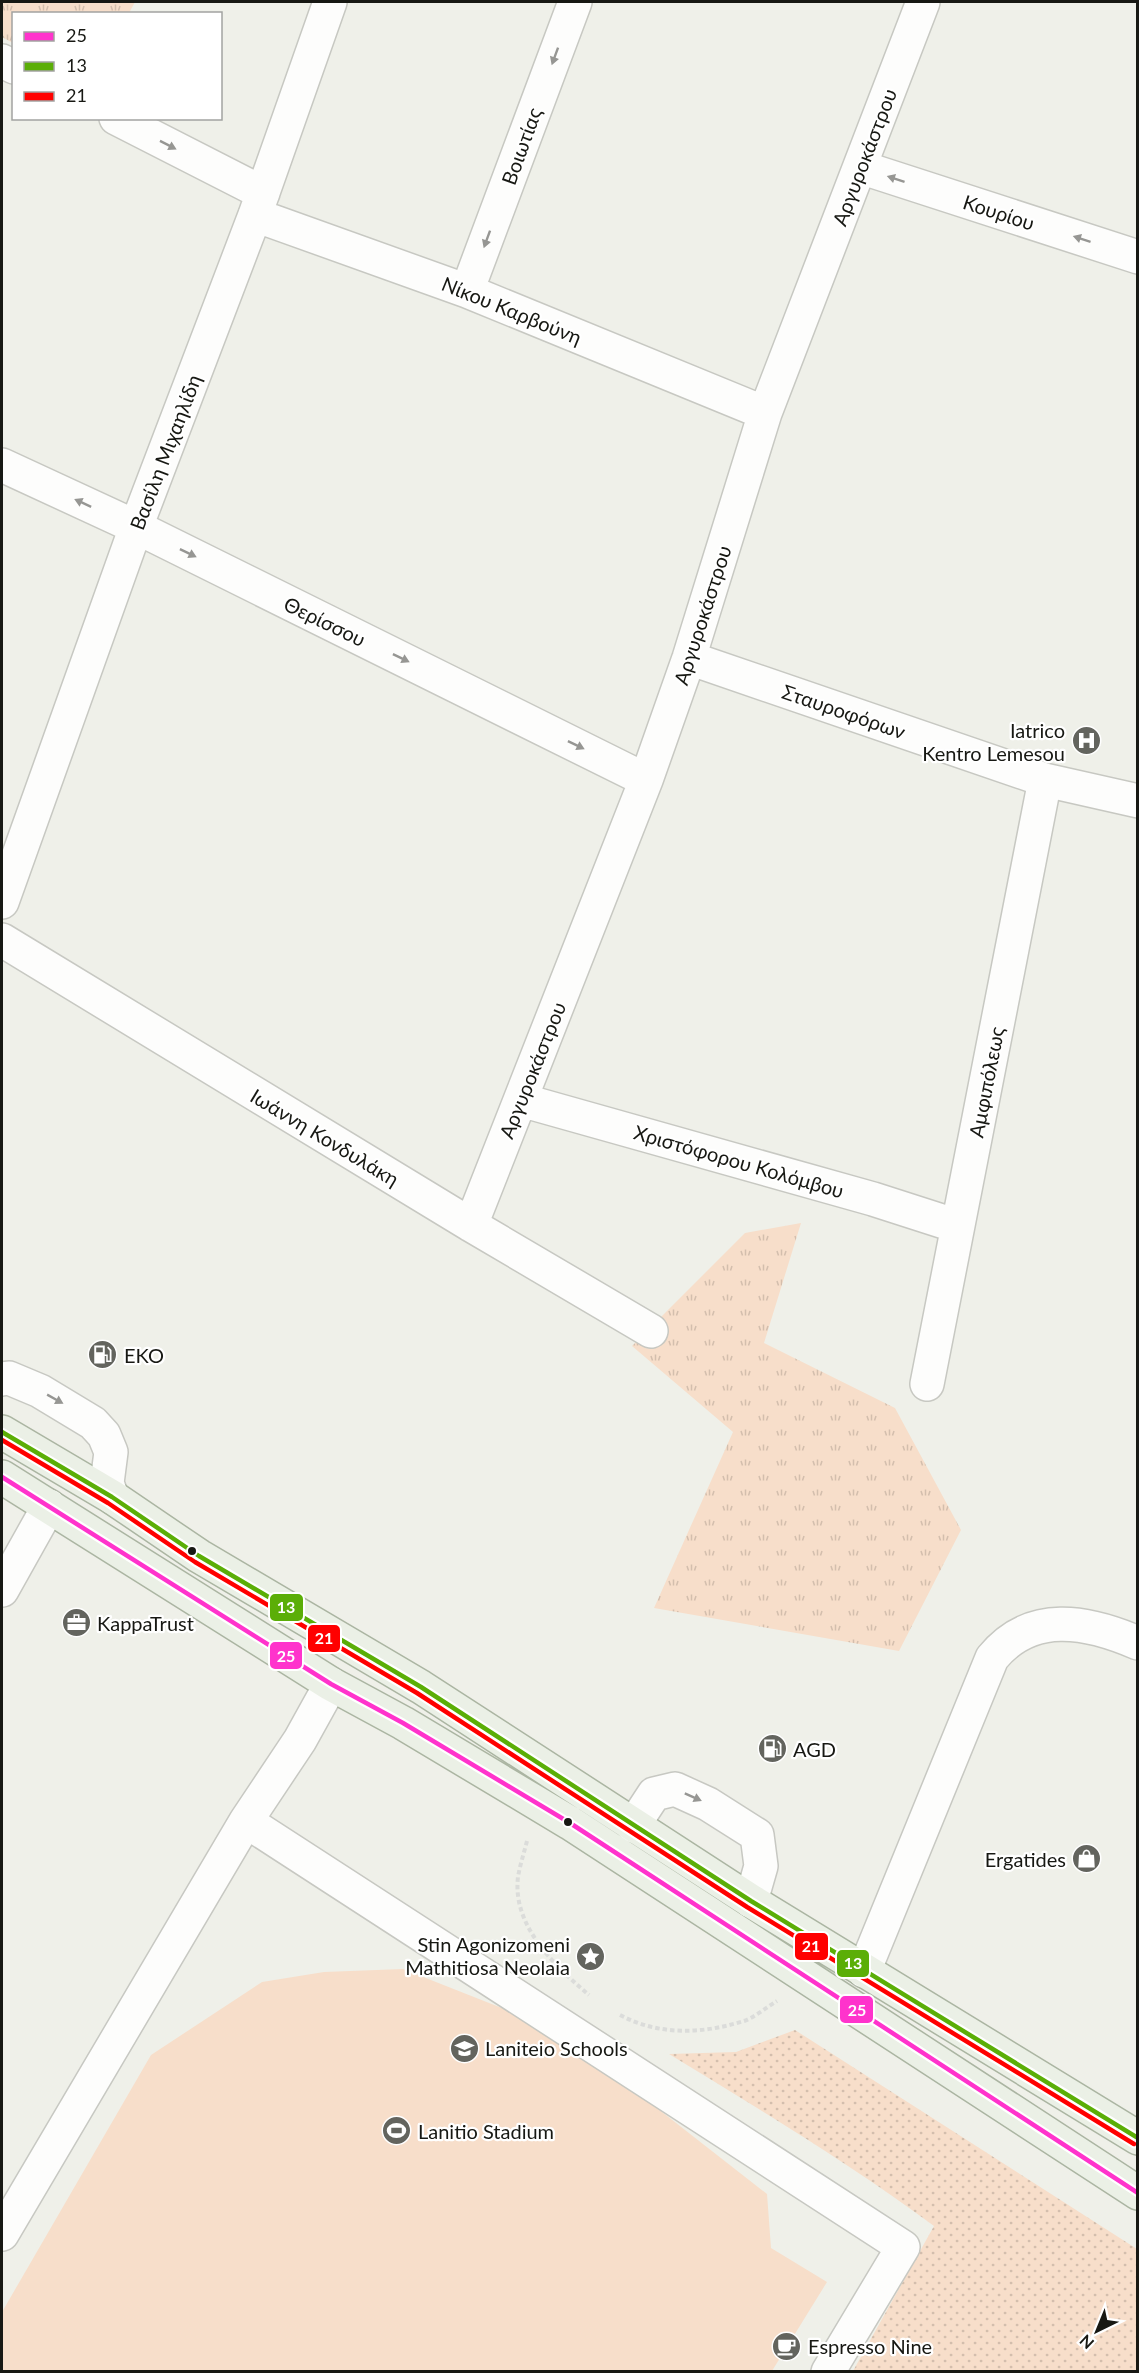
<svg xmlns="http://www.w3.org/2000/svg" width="1139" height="2373" font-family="Lato,sans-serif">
<defs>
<pattern id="grass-tufts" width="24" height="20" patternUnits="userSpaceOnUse" patternTransform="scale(1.5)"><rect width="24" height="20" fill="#f7deca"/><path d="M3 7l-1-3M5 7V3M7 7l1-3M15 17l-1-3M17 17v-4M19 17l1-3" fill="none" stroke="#d3bead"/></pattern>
<pattern id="park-dots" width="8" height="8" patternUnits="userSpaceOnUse" patternTransform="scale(1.5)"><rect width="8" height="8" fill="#f7deca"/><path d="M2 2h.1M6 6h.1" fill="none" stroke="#d3bead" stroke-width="1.8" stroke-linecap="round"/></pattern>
</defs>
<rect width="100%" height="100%" fill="#eff0e9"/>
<path fill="url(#grass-tufts)" d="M2 2H135L129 13 14 14 13 43 2 37Z
M801 1223 764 1343 895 1408 961 1530 899 1651 654 1608 733 1432 632 1346 745 1233Z"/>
<path fill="url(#park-dots)" d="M795 2030 1137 2249V2371H853L934 2226C849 2163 759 2109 669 2054L736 2052Z"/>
<path fill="#f7deca" d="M403 1969 517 2014 607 2069 767 2194 771 2248 827 2282 772 2371 2 2372V2312L151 2055 262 1982 324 1972Z"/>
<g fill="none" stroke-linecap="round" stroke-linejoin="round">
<defs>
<path id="minor" d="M2 61 14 67
M116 118 263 193
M860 167 1138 257
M255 215 467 291 765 413
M467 291 575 2
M2 465 136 527 646 780
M689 658 1045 780 1138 801
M2 902 136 527 255 215 330 2
M2 940 471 1225 651 1331
M521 1100 873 1199 957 1226
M471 1225 646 780 689 658 765 413 923 2
M2 1379 9 1378 40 1391 93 1423 104 1435 111 1452 107 1483 112 1497
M927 1384 1045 780
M2 1590 49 1506
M246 1821 903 2247 828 2372
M633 1826 654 1794 675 1789 708 1804 757 1835 761 1866 751 1901
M864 1971 992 1658C1031 1610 1087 1621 1138 1643
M2 2234 246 1821 300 1740 331 1684"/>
<path id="major" d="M2 1432 112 1497 199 1556 421 1687 751 1901 1138 2138
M2 1477 331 1684 403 1723 570 1823 1138 2193"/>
</defs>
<use href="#minor" stroke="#c7c8c2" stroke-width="36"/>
<use href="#major" stroke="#abb5a2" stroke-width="36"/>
<path stroke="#dbdcda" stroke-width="4" stroke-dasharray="4.5 3" stroke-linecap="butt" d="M527 1841C524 1853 520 1865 518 1877 512 1926 555 1966 589 1995
M620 2015C660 2036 702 2034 744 2021 755 2017 767 2007 777 2001"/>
<use href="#minor" stroke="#fdfdfc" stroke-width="33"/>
<use href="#major" stroke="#ebf0e6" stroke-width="33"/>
<defs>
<path id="bus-1" d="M2 1477 331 1684 403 1723 570 1823 1138 2193"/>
<path id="bus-2" d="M2 1432 112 1497 199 1556 421 1687 751 1901 1138 2138"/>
<path id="bus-3" d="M2 1440 108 1503 195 1562 417 1693 747 1907 1134 2144"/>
</defs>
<use href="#bus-1" stroke="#fff" stroke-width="9"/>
<use href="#bus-2" stroke="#fff" stroke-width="9"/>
<use href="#bus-3" stroke="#fff" stroke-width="9"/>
<use href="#bus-1" stroke="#f3c" stroke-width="4.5"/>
<use href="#bus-2" stroke="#5bae07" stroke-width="4.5"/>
<use href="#bus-3" stroke="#f00" stroke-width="4.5"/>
</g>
<defs><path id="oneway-solid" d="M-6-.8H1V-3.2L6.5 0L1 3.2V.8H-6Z" transform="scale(1.5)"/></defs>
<g fill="#969693">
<use href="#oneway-solid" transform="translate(555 56) rotate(110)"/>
<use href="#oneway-solid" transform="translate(168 145) rotate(27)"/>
<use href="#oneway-solid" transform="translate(896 179) rotate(-162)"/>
<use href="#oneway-solid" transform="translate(487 239) rotate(110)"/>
<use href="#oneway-solid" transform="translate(1082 239) rotate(-162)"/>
<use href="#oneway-solid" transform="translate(83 503) rotate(-155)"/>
<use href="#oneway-solid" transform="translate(188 553) rotate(26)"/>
<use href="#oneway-solid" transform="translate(401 658) rotate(26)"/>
<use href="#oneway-solid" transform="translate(576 745) rotate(26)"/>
<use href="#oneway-solid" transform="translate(55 1399) rotate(29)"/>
<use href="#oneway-solid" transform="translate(693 1797) rotate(24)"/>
</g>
<defs>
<symbol id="hospital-disc" viewBox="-11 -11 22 22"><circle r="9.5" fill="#63645e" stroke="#fff"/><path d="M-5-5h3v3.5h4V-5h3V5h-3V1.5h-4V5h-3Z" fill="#fff"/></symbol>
<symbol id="fuel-disc" viewBox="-11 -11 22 22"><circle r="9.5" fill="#63645e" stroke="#fff"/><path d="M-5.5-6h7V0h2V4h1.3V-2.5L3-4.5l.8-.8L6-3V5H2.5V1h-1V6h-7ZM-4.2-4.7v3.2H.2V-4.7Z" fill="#fff"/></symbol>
<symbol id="office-disc" viewBox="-11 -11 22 22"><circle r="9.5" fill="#63645e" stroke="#fff"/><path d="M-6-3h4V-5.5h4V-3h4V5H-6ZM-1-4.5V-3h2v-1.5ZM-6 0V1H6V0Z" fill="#fff"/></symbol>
<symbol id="shop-disc" viewBox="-11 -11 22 22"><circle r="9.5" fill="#63645e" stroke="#fff"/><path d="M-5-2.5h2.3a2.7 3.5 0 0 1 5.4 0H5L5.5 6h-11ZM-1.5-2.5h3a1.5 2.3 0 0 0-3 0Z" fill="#fff"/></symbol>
<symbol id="sight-disc" viewBox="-11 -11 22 22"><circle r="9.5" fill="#63645e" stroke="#fff"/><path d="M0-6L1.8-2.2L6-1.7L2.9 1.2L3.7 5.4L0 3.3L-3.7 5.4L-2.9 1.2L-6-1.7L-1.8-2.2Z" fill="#fff"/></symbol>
<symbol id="school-disc" viewBox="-11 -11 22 22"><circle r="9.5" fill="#63645e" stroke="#fff"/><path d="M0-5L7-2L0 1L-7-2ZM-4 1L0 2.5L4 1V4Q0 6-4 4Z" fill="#fff"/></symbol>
<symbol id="stadium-disc" viewBox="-11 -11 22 22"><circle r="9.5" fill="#63645e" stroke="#fff"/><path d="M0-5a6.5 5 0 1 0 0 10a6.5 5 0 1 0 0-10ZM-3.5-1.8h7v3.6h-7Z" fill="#fff"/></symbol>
<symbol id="cafe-disc" viewBox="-11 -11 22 22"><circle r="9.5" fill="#63645e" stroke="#fff"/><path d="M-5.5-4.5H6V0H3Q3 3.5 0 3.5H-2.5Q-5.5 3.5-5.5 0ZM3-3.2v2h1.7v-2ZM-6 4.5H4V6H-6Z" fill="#fff"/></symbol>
</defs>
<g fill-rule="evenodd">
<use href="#hospital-disc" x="1070" y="724" width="33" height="33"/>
<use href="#fuel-disc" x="86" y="1338" width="33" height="33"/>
<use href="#office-disc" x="60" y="1606" width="33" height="33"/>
<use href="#fuel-disc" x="756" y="1732" width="33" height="33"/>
<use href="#shop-disc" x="1070" y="1842" width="33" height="33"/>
<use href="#sight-disc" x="574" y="1940" width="33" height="33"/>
<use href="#school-disc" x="448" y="2032" width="33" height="33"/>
<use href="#stadium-disc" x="380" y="2114" width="33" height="33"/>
<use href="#cafe-disc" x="770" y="2330" width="33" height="33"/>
</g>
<g fill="#171813" stroke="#fff" stroke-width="2">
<circle cx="192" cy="1551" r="5"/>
<circle cx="568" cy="1822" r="5"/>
</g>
<g text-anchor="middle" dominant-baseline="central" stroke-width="4.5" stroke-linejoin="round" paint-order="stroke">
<g font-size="20" fill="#171813" stroke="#fff">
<text transform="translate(521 146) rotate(-70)">Βοιωτίας</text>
<text transform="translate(864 157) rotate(-69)">Αργυροκάστρου</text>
<text transform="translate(999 212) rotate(18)">Κουρίου</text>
<text transform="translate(512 310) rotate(22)">Νίκου Καρβούνη</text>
<text transform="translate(165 452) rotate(-69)">Βασίλη Μιχαηλίδη</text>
<text transform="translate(702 615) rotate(-72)">Αργυροκάστρου</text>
<text transform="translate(325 621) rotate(26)">Θερίσσου</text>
<text transform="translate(844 711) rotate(19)">Σταυροφόρων</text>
<text transform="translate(532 1070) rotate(-68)">Αργυροκάστρου</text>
<text transform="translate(986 1082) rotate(-79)">Αμφιπόλεως</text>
<text transform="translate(325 1137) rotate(31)">Ιωάννη Κονδυλάκη</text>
<text transform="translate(739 1161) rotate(16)">Χριστόφορου Κολόμβου</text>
</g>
<g font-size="20" fill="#171813" stroke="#fff" text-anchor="start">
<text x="1065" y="730" text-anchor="end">Iatrico<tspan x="1065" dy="23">Kentro Lemesou</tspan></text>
<text x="124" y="1355">EKO</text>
<text x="97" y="1623">KappaTrust</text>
<text x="793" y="1749">AGD</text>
<text x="1066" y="1859" text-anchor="end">Ergatides</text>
<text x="570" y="1944" text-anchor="end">Stin Agonizomeni<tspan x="570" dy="23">Mathitiosa Neolaia</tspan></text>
<text x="485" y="2048">Laniteio Schools</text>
<text x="418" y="2131">Lanitio Stadium</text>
<text x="808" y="2346">Espresso Nine</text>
</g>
</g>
<g stroke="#fff" stroke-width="2">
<rect x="269" y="1593" width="35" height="29" rx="6" fill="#5bae07"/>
<rect x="307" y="1624" width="34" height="29" rx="6" fill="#f00"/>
<rect x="269" y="1641" width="34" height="29" rx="6" fill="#f3c"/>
<rect x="794" y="1932" width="35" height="29" rx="6" fill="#f00"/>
<rect x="836" y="1949" width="34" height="29" rx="6" fill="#5bae07"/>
<rect x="839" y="1995" width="35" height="29" rx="6" fill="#f3c"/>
</g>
<g font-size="16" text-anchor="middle" font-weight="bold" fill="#fff">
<text x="286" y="1613">13</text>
<text x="324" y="1644">21</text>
<text x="286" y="1662">25</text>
<text x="811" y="1952">21</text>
<text x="853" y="1969">13</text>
<text x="857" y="2016">25</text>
</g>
<rect width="1139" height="2373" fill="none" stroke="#171813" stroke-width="6"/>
<rect x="12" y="12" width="210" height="108" fill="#ffffff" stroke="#a2a3a1" stroke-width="1.5"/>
<rect x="24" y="32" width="30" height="9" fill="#ff33cc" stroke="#a2a3a1" stroke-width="1.5"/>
<text x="66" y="42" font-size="18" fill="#171813">25</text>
<rect x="24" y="62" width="30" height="9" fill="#5bae07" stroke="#a2a3a1" stroke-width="1.5"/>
<text x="66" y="72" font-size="18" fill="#171813">13</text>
<rect x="24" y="92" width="30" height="9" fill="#ff0000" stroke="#a2a3a1" stroke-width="1.5"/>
<text x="66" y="102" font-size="18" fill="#171813">21</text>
<g transform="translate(1097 2331) rotate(223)" stroke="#ffffff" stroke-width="4.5" paint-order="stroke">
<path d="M0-4.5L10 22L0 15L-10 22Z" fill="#171813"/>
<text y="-9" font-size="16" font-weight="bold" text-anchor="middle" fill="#171813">N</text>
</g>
</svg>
